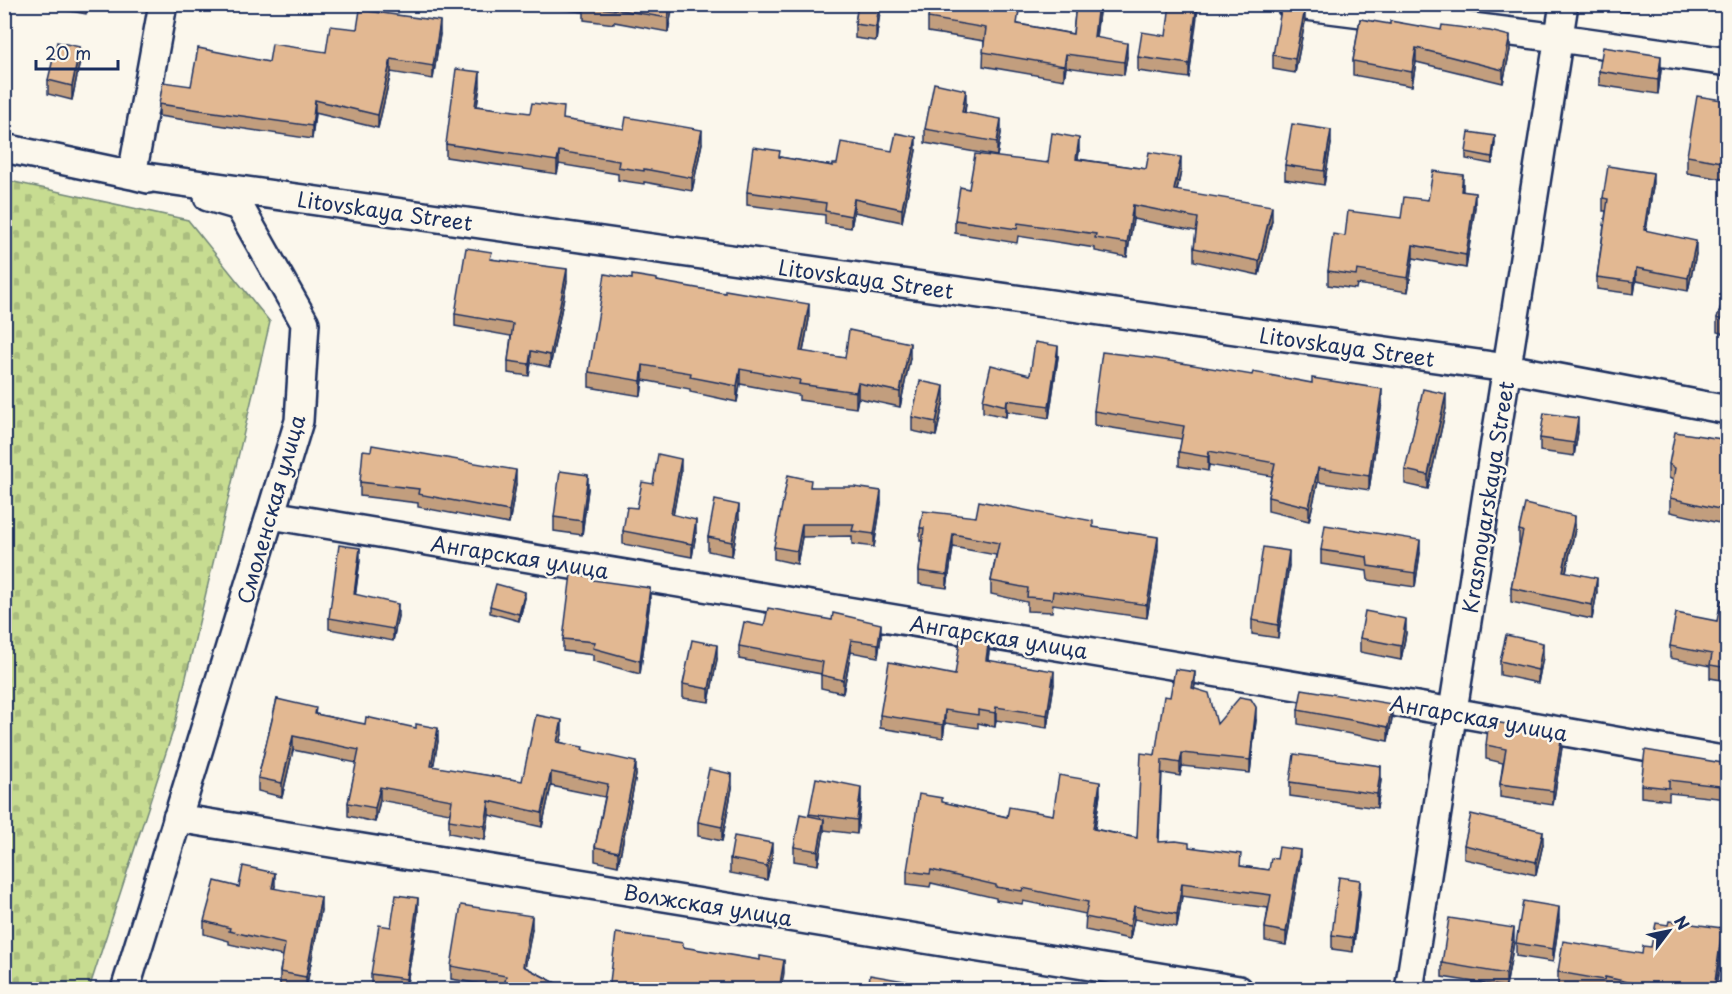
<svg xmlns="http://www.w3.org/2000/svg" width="1732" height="994" font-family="'Playpen Sans',sans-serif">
<defs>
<pattern id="cemetery-stones" width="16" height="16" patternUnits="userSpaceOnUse" patternTransform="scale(1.5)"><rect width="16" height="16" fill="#c7dc91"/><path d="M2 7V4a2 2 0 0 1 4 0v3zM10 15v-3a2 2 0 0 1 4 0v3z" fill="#aabd7f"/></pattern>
</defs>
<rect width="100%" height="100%" fill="#fbf7ec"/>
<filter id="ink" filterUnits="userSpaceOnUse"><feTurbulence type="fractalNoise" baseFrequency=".0167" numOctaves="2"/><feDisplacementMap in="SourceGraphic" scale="12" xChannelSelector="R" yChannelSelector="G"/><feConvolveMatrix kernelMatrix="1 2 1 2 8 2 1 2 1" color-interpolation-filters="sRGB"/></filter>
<g filter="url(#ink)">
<path fill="url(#cemetery-stones)" stroke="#718678" stroke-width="1.5" d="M5 180 188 220 270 322 174 728 89 989H5Z"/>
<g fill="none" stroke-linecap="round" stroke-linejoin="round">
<defs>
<path id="minor" d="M1290 4 1559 38 1728 62
M4 148 132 175 1507 368 1728 410
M148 179 132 175 163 4
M271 515 1453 712 1728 761
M177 818 1239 990
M125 990 299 421 305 323 239 206 208 197
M1409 990 1564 4"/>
</defs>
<use href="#minor" stroke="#1b2f5e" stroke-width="32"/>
<use href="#minor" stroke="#fbf7ec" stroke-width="27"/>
</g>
<path fill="#c29e7e" stroke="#1b2f5e" stroke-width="1.5" d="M59 4H88L86 14 59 9Z
M429 4H457L456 13 429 8Z
M539 4H673L668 32 614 22V24L584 20V12L539 7Z
M858 4H881L876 41 855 38V24Z
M1076 4H1100L1096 38 1127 57 1124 75 1066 67 1064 80 983 66 984 41 928 32V18L1019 24 1073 34Z
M1198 4 1189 78 1138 71V57L1166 36Z
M1607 4H1629L1628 12 1607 9Z
M1728 4V25L1721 24V10Z
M1360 19 1510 50 1503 83 1416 62 1412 86 1353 75V61Z
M1305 22 1295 73 1273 69V55Z
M357 29 440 34 433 79 391 72 378 128 315 113 312 139 159 116V104L191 86 269 62 326 52Z
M80 61 72 100 48 94V80Z
M1661 70 1658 94 1599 85V71Z
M480 86 477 106 564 120 702 143 692 191 644 182V184L618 180V174L559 164 557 174 446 157V144Z
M1728 101V180L1687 173V156Z
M966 103 965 113 1001 133 997 156 925 143V129Z
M1495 143 1492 164 1466 159V152Z
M1331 144 1324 185 1285 179V165Z
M916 150 902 222 854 212 851 228 825 224V215L747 205V192L780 157 833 166 837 164 892 151Z
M1079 151 1078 159 1146 169 1181 171 1177 191 1272 220 1259 275 1194 261V248L1196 231 1133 219 1127 257 1095 251V248L1018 236 1017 243 955 233V220L969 189Z
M1653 186 1646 231 1696 254 1688 291 1636 281 1634 294 1597 289V277L1606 211H1603V198Z
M1463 191 1475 207 1466 268 1413 258 1408 292 1357 284 1356 289 1328 285V271L1345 236 1401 218 1428 200Z
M492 259 567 281 550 367 531 363 529 376 508 373V361L511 336 455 326V314Z
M632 279 657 281 809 319 803 352 845 358H910L900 407 858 398 856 408 799 400V395L740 384 737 402 690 392V389L643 380 641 396 589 387V372Z
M1728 285V335L1717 332V318Z
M1058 357 1049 418 1007 411 1006 417 983 412V400L1030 375Z
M944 400 936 436 912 431V417Z
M1382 402 1369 490 1318 482 1309 521 1268 511V497L1272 476 1209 465 1208 471 1179 466V452L1182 439 1094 425V411Z
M1446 408 1428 489 1405 484V470Z
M1578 432 1574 456 1540 451V438Z
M1728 440V525L1670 512V498L1673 480 1669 478V464Z
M681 472 673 515 696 533 692 557 623 544V531L653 484Z
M360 482 516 484 509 524 418 507V503L360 496Z
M811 487 881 503 874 547 852 544V536L802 537 797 564 774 559V547Z
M588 489 582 535 554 531V517Z
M976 517 1093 527 1158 550 1147 618 1053 604 1052 612 1027 611V602L991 594V581L996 555 953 547 947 588 919 584V571L922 541H920V528Z
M739 519 732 556 708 551V537Z
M1575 529 1566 572 1597 592 1592 619 1511 602V588L1520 544 1519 543V530Z
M1321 550 1420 553 1415 587 1368 580 1367 571 1321 564Z
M360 560 355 595 398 616 393 641 329 629V618Z
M1289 565 1278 638 1252 634V620Z
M593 580 650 601 640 674 593 661V655L563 651V639Z
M525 598 519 621 490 613V606Z
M1728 601V681L1710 678V666L1670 658V646L1717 621Z
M764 626 881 637 878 657 851 652 843 693 821 688V674L739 659V646Z
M1406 633 1401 660 1360 652V638Z
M989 651 988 660 1054 684 1047 728 996 720 995 727 978 723V728L945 723 943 738 880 728V715L955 675Z
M1543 657 1538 683 1500 675V661Z
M717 659 709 702 683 698V684Z
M1195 685 1194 688 1217 724 1256 720 1250 773 1182 766 1180 776 1162 773 1159 842 1189 847 1241 866 1269 870 1300 863 1286 945 1265 941V928L1268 908 1182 896 1177 927 1134 919 1130 939 1085 930 1086 914 1023 901 1022 904 996 900V898L931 883 930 887 907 884V871L942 802 1007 817 1053 815 1100 794 1095 829 1137 838 1155 755 1170 697Z
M277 699 316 714 438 741 433 767 522 781 562 734 560 742 583 750 636 775 618 866 595 861V847L605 797 551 786 542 827 489 815 485 840 449 833V820L450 813 380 800 375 822 348 816V803L357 763 293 750 282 797 258 791V778Z
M1298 710 1392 718 1388 741 1298 724Z
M1486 745 1562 747 1553 805 1500 797V784L1503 763 1486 759Z
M1728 764V799L1669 793V800L1641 797V785Z
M1381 780 1377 808 1290 796V782Z
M732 788 722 841 698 836V822Z
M861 801 857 834 824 830 818 865 794 861V847L809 814Z
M1543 844 1536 875 1464 859V845Z
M772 857 767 880 730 873V859Z
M275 886 274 889 321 910 306 989 280 985V972L283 956 229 944V941L204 934V921L239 887Z
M1360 893 1353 952 1332 949V935Z
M418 912 406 990H384L371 988V974L391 927Z
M1559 921 1553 962 1516 956V943Z
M532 929 525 967 569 990H504V988L451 979V966Z
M1514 942 1506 987 1442 977V963Z
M1722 942 1716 990H1579L1558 986V972L1642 954 1651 947Z"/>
<path fill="#9e8166" stroke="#1b2f5e" stroke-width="1.5" d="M670 4H673L668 32V18Z
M879 4H881L876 41V27Z
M1098 4H1100L1094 51V37Z
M1197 4H1198V9L1189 78V64Z
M1305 9V22L1295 73V59Z
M440 21V34L433 79V66Z
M1510 36V50L1503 83V70Z
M1127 43V57L1124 75V62Z
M80 47V61L72 100V86Z
M1416 48V62L1412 86V72Z
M1066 54V67L1064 80V66Z
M1661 56V70L1658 94V80Z
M391 59V72L378 128V115Z
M480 72V86L475 119V106Z
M966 90V103L962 126V112Z
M315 100V113L312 139V126Z
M1001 119V133L997 156V142Z
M702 130V143L692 191V178Z
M1331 130V144L1324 185V171Z
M1495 136V143L1492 164V157Z
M916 137V150L902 222V209Z
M1079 138V151L1076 172V159Z
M559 151V164L557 174V161Z
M1181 157V171L1174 204V190Z
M1653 173V186L1644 243V230Z
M1463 175V189L1461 204V191Z
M1475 193V207L1466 268V255Z
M854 199V212L851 228V216Z
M1133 205V219L1127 257V243Z
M1272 206V220L1259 275V261Z
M1696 241V254L1688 291V278Z
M1413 245V258L1408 292V278Z
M1636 268V281L1634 294V282Z
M567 269V281L550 367V355Z
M809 304V319L800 367V351Z
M910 343V358L900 407V392Z
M1058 346V357L1049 418V406Z
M531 351V363L529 376V364Z
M643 365V380L641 396V381Z
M740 369V384L737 402V386Z
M858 383V398L856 408V392Z
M944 386V400L936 436V422Z
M1382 389V402L1369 490V476Z
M1446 394V408L1428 489V475Z
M1007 400V411L1006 417V406Z
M1578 418V432L1574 456V443Z
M1209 451V465L1208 471V457Z
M681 459V472L671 527V514Z
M1318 468V482L1309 521V507Z
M516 470V484L509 524V511Z
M588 475V489L582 535V521Z
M881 491V503L874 547V534Z
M739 505V519L732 556V542Z
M1575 516V529L1563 585V571Z
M696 520V533L692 557V544Z
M802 524V537L797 564V551Z
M953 534V547L947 588V575Z
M1158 537V550L1147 618V605Z
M1420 540V553L1415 587V573Z
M360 548V560L354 606V594Z
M1289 551V565L1278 638V625Z
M1597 578V592L1592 619V605Z
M650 588V601L640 674V661Z
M525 592V598L519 621V614Z
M398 604V616L393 641V629Z
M1406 619V633L1401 660V646Z
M881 624V637L878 657V644Z
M989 638V651L986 673V660Z
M851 640V652L843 693V680Z
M1543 643V657L1538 683V670Z
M717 645V659L709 702V689Z
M1054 671V684L1047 728V715Z
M1195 672V685L1192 700V688Z
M1392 704V718L1388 741V727Z
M996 707V720L995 727V713Z
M1256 707V720L1250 773V760Z
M945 710V723L943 738V725Z
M562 720V734L557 755V742Z
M438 728V741L431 780V766Z
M1562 734V747L1553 805V791Z
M293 736V750L282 797V783Z
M1182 753V766L1180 776V763Z
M636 762V775L618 866V852Z
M1381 766V780L1377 808V794Z
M551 772V786L542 827V813Z
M732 774V788L722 841V827Z
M1100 782V794L1093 842V829Z
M380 787V800L375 822V808Z
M861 787V801L857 834V820Z
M489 801V815L485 840V826Z
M824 819V832L818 865V851Z
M1543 831V844L1536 875V862Z
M772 843V857L767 880V866Z
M1300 850V863L1286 945V932Z
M275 873V886L272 901V888Z
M1360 880V893L1353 952V938Z
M1182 883V896L1177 927V914Z
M321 897V910L306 989V977Z
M418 898V912L406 990V979Z
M1134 906V919L1130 939V926Z
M1559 907V921L1553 962V949Z
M532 916V929L523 979V966Z
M1514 928V942L1506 987V974Z
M1722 928V942L1716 990H1714Z
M784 960V973L781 990H779Z"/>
<path fill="#e2b892" stroke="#1b2f5e" stroke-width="1.5" d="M584 4H670L668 18 614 9V10L584 6Z
M858 4H879L876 27 855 24Z
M930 4H963L1019 11 1017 24 1073 34 1076 4H1098L1094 37 1127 43 1124 62 1066 54 1064 66 983 52 986 28 928 18Z
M1170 4H1197L1189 64 1138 57 1142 32 1166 36Z
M1282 4 1305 9 1295 59 1273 55Z
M1722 4H1728V12L1721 10Z
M360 10 440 21 433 66 391 59 378 115 315 100 312 126 159 104 163 82 191 86 198 48 269 62 272 44 326 52 330 26 357 29Z
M1360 19 1390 24V21L1441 30 1442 25 1490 31 1510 36 1503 70 1416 48 1412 72 1353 61Z
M57 42 80 47 72 86 48 80Z
M1603 47 1661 56 1658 80 1599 71Z
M456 69 480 72 475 106 530 113 532 103 564 107 563 119 624 129 626 117 702 130 692 178 644 169V171L618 167 619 161 559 151 557 161 446 144Z
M934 83 966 90 962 112 1001 119 997 142 925 129Z
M1697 96 1728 101V163L1687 156Z
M1292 124 1331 130 1324 171 1285 165Z
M1469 132 1495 136 1492 157 1466 152Z
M896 133 916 137 902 209 854 199 851 216 825 211 826 203 747 192 753 147 780 151 779 157 833 166V164H837L841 142 892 151Z
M1052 133 1079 138 1076 159 1146 169 1149 152 1181 157 1174 190 1272 206 1259 261 1194 248 1198 218 1133 205 1127 243 1095 238 1096 234 1018 223 1017 229 955 220 960 187 969 189 975 154 1048 163Z
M1608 166 1653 173 1644 230 1696 241 1688 278 1636 268 1634 282 1597 277 1608 199 1603 198Z
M1433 171 1463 175 1461 191 1475 193 1466 255 1413 245 1408 278 1357 270 1356 275 1328 271 1333 234 1345 236 1348 211 1401 218 1404 197 1428 200Z
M466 248 492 252 490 259 567 269 550 355 531 351 529 364 508 361 513 324 455 314Z
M605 274 632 279V275L657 279V281L725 293V290L809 304 800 351 845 358 849 330 910 343 900 392 858 383 856 392 799 384 800 380 740 369 737 386 690 377 691 373 643 365 641 381 589 372Z
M1728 285V322L1717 318Z
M1035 342 1058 346 1049 406 1007 400 1006 406 983 400 991 365 1030 375Z
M1102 352 1152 358 1252 375 1253 372 1312 383V378L1382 389 1369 476 1318 468 1309 507 1268 497 1275 463 1209 451 1208 457 1179 452 1184 426 1094 411Z
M920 381 944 386 936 422 912 417Z
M1423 389 1446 394 1428 475 1405 470Z
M1544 413 1578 418 1574 443 1540 438Z
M1675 432 1728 440V511L1670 498 1675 468 1669 464Z
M372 445 516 470 509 511 418 494 419 489 360 482 363 450 371 451Z
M658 454 681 459 671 514 696 520 692 544 623 531 627 507 637 508 642 482 653 484Z
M560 471 588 475 582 521 554 517Z
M788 475 811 480 810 487H854L881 491 874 534 852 531 854 524H802L797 551 774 547Z
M715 500 739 505 732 542 708 537Z
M979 501 1065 518 1066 516 1093 521V527L1158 537 1147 605 1053 591 1052 599 1027 597 1028 588 991 581 999 543 953 534 947 575 919 571 924 528H920L923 511 976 517Z
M1525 504 1575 516 1563 571 1597 578 1592 605 1511 588 1523 531 1519 530Z
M1325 525 1420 540 1415 573 1368 566 1367 557 1321 550Z
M339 545 360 548 354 594 398 604 393 629 329 618Z
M1263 547 1289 551 1278 625 1252 620Z
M571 574 593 577 592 580 650 588 640 661 593 648 595 642 563 639Z
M496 584 525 592 519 614 490 606Z
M1721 600 1728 601V668L1710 665 1712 654 1670 646 1676 613 1717 621Z
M768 608 832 620 833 613 881 624 878 644 851 640 843 680 821 675 823 662 739 646 744 622 764 626Z
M1365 611 1406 619 1401 646 1360 638Z
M961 634 989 638 986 660 1054 671 1047 715 996 707 995 713 978 710V715L945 710 943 725 880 715 889 662 955 675Z
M1506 635 1543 643 1538 670 1500 661Z
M692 640 717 645 709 689 683 684Z
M1175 669 1195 672 1192 688 1209 693 1217 724 1240 697 1251 699 1256 707 1250 760 1182 753 1180 763 1162 760 1158 842 1176 841 1189 843V847L1241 854 1240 866 1269 870 1271 858 1277 859 1279 847 1300 850 1286 932 1265 928 1271 895 1182 883 1177 914 1134 906 1130 926 1085 917 1088 902 1023 888 1022 891 996 887V885L931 870 930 874 907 871 919 794 942 798V802L1007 817 1009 807 1053 815 1059 775 1100 782 1093 829 1137 838 1141 753 1155 755 1164 696 1170 697Z
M1302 689 1392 704 1388 727 1298 710Z
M277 699 316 708 315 714 365 724 366 717 416 728V724L438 728 431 766 522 781 536 715 562 720 557 742 583 747 582 750 636 762 618 852 595 847 608 784 551 772 542 813 489 801 485 826 449 820 452 800 380 787 375 808 348 803 359 750 293 736 282 783 258 778Z
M1489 721 1562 734 1553 791 1500 784 1506 749 1486 745Z
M1645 750 1728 764V787L1669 780V788L1641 785Z
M1294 754 1381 766 1377 794 1290 782Z
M709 769 732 774 722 827 698 822Z
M816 778 861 787 857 820 809 814Z
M800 814 824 819 818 851 794 847Z
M1471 814 1543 831 1536 862 1464 845Z
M734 836 772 843 767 866 730 859Z
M243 866 275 873 272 888 321 897 306 977 280 972 285 944 229 931 230 928 204 921 215 881 239 887Z
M1339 877 1360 880 1353 938 1332 935Z
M396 895 418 898 406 979 371 974 379 925 391 927Z
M1523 901 1559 907 1553 949 1516 943Z
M461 905 532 916 523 966 569 990H517L504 987 506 976 451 966Z
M1449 918 1514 928 1506 974 1442 963Z
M1669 921 1722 928 1714 990H1664L1605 977 1604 980 1558 972 1563 941 1642 954 1643 946 1651 947 1656 923 1668 925Z
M616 933 683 943V947L760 960V956L784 960 779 990H609Z
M870 975 956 990H868Z"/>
</g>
<g text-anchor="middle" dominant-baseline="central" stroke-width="5" stroke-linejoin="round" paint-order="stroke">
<g font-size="21" fill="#1b2f5e" stroke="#fbf7ec">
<text transform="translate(385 210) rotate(8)">Litovskaya Street</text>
<text transform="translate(866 278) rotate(8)">Litovskaya Street</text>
<text transform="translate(1347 346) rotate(8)">Litovskaya Street</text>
<text transform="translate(1487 497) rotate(-81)">Krasnoyarskaya Street</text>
<text transform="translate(270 509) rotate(-74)">Смоленская улица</text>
<text transform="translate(520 556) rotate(9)">Ангарская улица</text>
<text transform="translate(999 636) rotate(9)">Ангарская улица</text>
<text transform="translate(1479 717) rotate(10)">Ангарская улица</text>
<text transform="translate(708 904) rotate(9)">Волжская улица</text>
</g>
</g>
<rect width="1732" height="994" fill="none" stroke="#fbf7ec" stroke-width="24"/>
<rect x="12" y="12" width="1708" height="970" fill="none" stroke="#1b2f5e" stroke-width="2" filter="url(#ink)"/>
<g transform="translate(1669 931) rotate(58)" stroke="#fbf7ec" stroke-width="4.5" paint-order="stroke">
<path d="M0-4.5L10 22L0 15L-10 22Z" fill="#1b2f5e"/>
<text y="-9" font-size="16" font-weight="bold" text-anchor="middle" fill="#1b2f5e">N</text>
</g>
<path d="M36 60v9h82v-9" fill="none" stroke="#1b2f5e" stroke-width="3"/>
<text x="45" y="60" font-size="18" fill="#1b2f5e" stroke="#fbf7ec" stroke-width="4.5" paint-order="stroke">20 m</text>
</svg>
